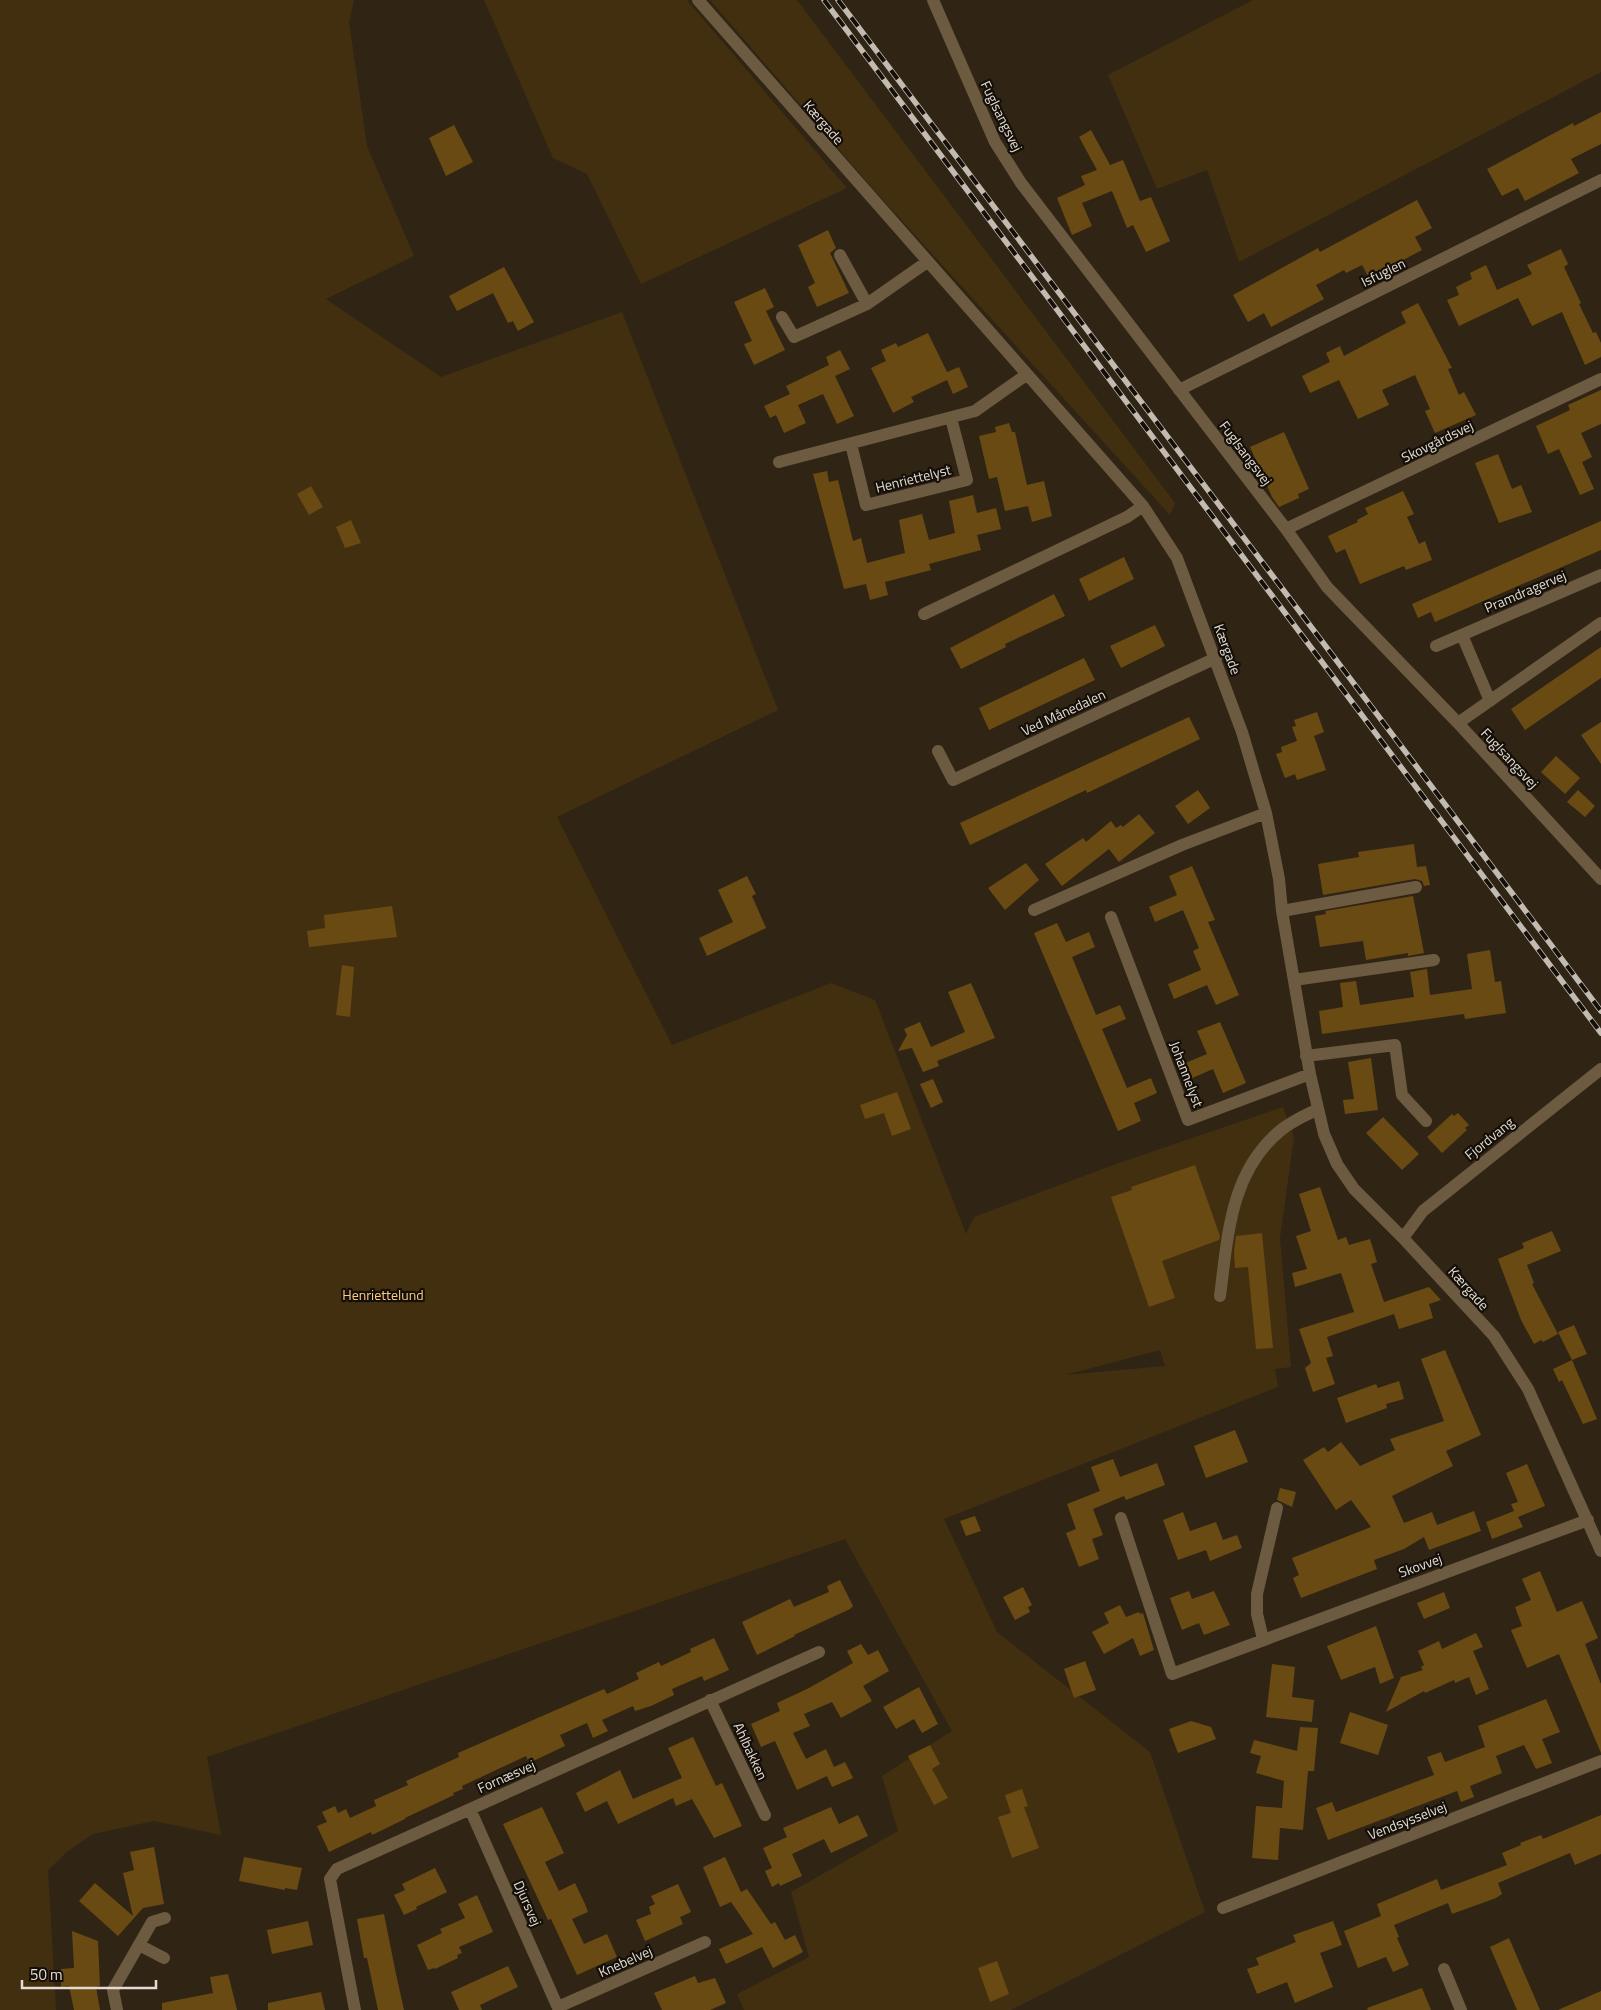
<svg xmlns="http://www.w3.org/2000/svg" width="1601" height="2010" font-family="'Titillium Web',sans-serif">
<rect width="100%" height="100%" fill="#302514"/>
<path fill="#422f0f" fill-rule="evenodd" d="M0 0H354L349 22 367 146 414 256 326 299 441 377 622 312 778 710 557 817 672 1045 831 983 875 1000 966 1234 974 1217 1116 1164 1283 1107 1294 1137 1280 1238 1291 1367 1275 1369 1278 1387 944 1519 997 1632 1150 1752 1205 1912 1011 2010H744L737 1994 809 1957 791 1892 898 1831 882 1776 952 1731 845 1539 207 1757 221 1835 154 1821 93 1834 68 1851 48 1870 56 2010H0ZM1160 1350 1165 1366 1065 1375Z
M484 0H687L847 188 641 284 587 174 553 158Z
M710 0H797L1175 503 1170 515 874 190Z
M1253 0H1601V72L1239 262 1207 170 1157 189 1108 75Z"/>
<path fill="#694a13" d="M1601 112V144L1571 159 1579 173 1525 201 1518 188 1502 196 1487 169 1573 123 1574 126Z
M454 125 473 162 446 176 429 138Z
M1091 130 1110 165 1123 160 1140 201 1151 197 1170 241 1146 252 1133 225 1127 228 1112 191 1082 203 1092 226 1072 235 1057 198 1085 185 1081 176 1097 170 1079 137Z
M1417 200 1432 228 1415 237 1422 250 1369 278 1362 265 1346 273 1344 270 1316 285 1324 299 1271 327 1264 313 1248 322 1233 295 1318 248 1320 252Z
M828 230 836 248 830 253 849 293 817 307 808 287 815 283 798 245Z
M1561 249 1568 264 1564 267 1581 303 1579 304 1593 333 1596 332 1601 343V357L1585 365 1562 312 1532 326 1518 298 1459 326 1447 300 1459 295 1456 287 1472 279 1470 273 1486 265 1497 290 1532 274 1527 265Z
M504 267 534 322 518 331 513 321 508 323 493 293 457 311 449 296Z
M765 288 774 307 766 311 785 350 754 365 744 344 752 341 734 302Z
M1418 303 1452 368 1448 369 1459 395 1464 392 1476 415 1435 433 1425 411 1430 409 1415 375 1382 390 1389 405 1358 419 1339 380 1310 393 1302 376 1330 362 1326 353 1340 346 1344 356 1406 323 1401 312Z
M928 333 947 372 959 367 968 387 953 394 947 380 911 397 914 402 893 413 871 368 886 361 881 350 896 343 898 347Z
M840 350 850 369 835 376 854 416 837 424 823 394 798 405 806 423 784 433 776 415 770 418 764 406 790 394 786 386 829 365 826 357Z
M1601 390V424L1581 433 1592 457 1582 462 1594 489 1580 495 1559 449 1548 454 1536 426 1570 410 1568 405Z
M1009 423 1012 432H1015L1027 485 1044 481 1052 516 1032 522 1028 506 1005 511 997 477 989 479 979 436 996 432 995 427Z
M1284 432 1309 489 1298 494 1299 498 1279 507 1272 497 1250 447Z
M1498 454 1512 489 1521 485 1532 512 1499 523 1475 463Z
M827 471 829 482 838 480 853 541 861 538 867 563 905 553 899 520 922 514 929 540 955 533 949 501 973 495 977 513 996 508 1001 529 977 535 981 550 929 564 931 570 885 582 888 595 870 600 866 584 844 589 813 474Z
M311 486 323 507 309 515 297 494Z
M1403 491 1414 514 1407 517 1419 544 1425 541 1432 560 1406 570 1404 566 1360 584 1345 549 1336 553 1328 536 1358 522 1357 520 1368 514 1365 508Z
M351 520 361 543 345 548 336 527Z
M1601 521V550L1435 622 1431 612 1418 618 1412 604Z
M1124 557 1134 579 1089 601 1079 579Z
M1054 594 1065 616 1005 644 1006 647 961 669 950 648Z
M1155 625 1165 646 1121 668 1110 646Z
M1601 647V678L1525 730 1511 709Z
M1084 658 1095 680 989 730 979 708Z
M1317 712 1324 732 1314 736 1326 770 1297 780 1295 774 1285 778 1276 754 1282 752 1281 747 1297 741 1292 727 1296 726 1294 720Z
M1189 717 1200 739 1087 793 1086 790 970 845 960 823Z
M1601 722V764L1581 735Z
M1556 756 1580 778 1565 794 1541 772Z
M1198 790 1210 808 1188 824 1175 806Z
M1578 790 1595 806 1585 817 1567 802Z
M1139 814 1155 833 1119 862 1109 849 1062 886 1045 864 1083 838 1086 842 1111 821 1116 828 1121 825 1123 827Z
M1414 844 1417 867 1426 866 1430 885 1424 886 1422 881 1415 879 1323 895 1318 864 1359 857 1358 852Z
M1026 863 1039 880 1005 910 988 888Z
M1192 866 1215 920 1208 922 1239 995 1216 1005 1207 985 1174 999 1168 984 1201 970 1193 951 1199 948 1183 910 1155 922 1149 907 1177 895 1169 876Z
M747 876 756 894 752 896 766 928 707 956 699 938 733 922 718 890Z
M1413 896 1424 953 1408 956V953L1366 960 1363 941 1320 947 1315 916 1326 914 1325 911Z
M392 906 397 937 309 947 307 931 325 928 324 915Z
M1057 923 1066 942 1089 932 1095 947 1072 957 1096 1015 1120 1005 1126 1019 1102 1029 1127 1088 1151 1078 1157 1093 1134 1103 1141 1121 1118 1131 1034 933Z
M1490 950 1495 982 1501 981 1506 1013 1465 1019 1464 1014 1322 1034 1319 1011 1343 1007 1340 983 1356 981 1360 1005 1414 997 1410 972 1427 969 1430 995 1472 989 1467 954Z
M342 965 354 967 350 1017 336 1015Z
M971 983 995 1038 937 1061 939 1066 923 1072 912 1048 898 1051 907 1035 904 1029 920 1022 931 1047 965 1032 948 992Z
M1220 1022 1246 1083 1223 1093 1213 1069 1190 1079 1183 1064 1207 1054 1197 1031Z
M1371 1058 1378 1110 1345 1114 1343 1100 1354 1099 1348 1062Z
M933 1079 943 1102 931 1108 920 1084Z
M897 1092 911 1129 892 1136 884 1113 865 1119 860 1105Z
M1458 1113 1469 1125 1465 1128 1467 1130 1442 1153 1427 1137 1452 1114 1454 1116Z
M1383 1117 1419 1154 1402 1170 1366 1133Z
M1195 1165 1220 1236 1219 1240 1162 1261 1175 1298 1149 1307 1111 1197 1132 1190 1131 1187Z
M1320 1187 1338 1240 1346 1237 1349 1245 1370 1239 1377 1262 1371 1264 1384 1302 1429 1287 1441 1300 1429 1304 1433 1318 1399 1329 1394 1314 1327 1337 1333 1356 1326 1358 1335 1384 1313 1392 1305 1368 1311 1363 1299 1329 1354 1312 1341 1273 1295 1287 1292 1273 1307 1269 1296 1236 1311 1231 1299 1194Z
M1552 1231 1561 1251 1527 1265 1534 1283 1532 1284 1558 1334 1543 1342 1541 1340 1534 1344 1521 1320 1498 1259 1524 1248 1522 1243Z
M1262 1233 1273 1348 1256 1349 1248 1267 1235 1268 1234 1252 1236 1236Z
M1574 1325 1587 1354 1572 1360 1597 1419 1583 1424 1562 1380 1559 1382 1553 1369 1572 1360 1558 1332Z
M1445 1350 1481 1435 1446 1451 1453 1466 1392 1496 1404 1523 1432 1512 1437 1525 1474 1511 1481 1531 1429 1550 1424 1537 1404 1549 1374 1560 1377 1569 1301 1598 1293 1578 1299 1575 1292 1558 1371 1527 1351 1500 1336 1510 1303 1460 1324 1447 1328 1452 1341 1442 1360 1466 1395 1450 1390 1439 1444 1421 1421 1359Z
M1399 1381 1404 1399 1386 1404 1387 1408 1346 1423 1337 1398 1376 1384 1378 1388Z
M1235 1430 1248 1462 1206 1478 1194 1446Z
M1113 1459 1120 1477 1157 1463 1165 1485 1126 1500 1124 1496 1093 1509 1103 1535 1092 1539 1099 1559 1079 1567 1066 1533 1076 1529 1067 1504 1100 1491 1091 1467Z
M1527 1464 1545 1506 1518 1517 1523 1527 1492 1539 1486 1522 1514 1511 1511 1504 1518 1502 1506 1473Z
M1280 1488 1296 1492 1292 1507 1277 1500Z
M1183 1512 1190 1531 1216 1522 1223 1540 1237 1535 1242 1548 1210 1561 1206 1550 1178 1560 1163 1520Z
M975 1516 981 1531 966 1536 960 1521Z
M1540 1571 1557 1612 1582 1601 1598 1638 1585 1644 1601 1684V1753L1559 1654 1527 1668 1511 1630 1522 1626 1515 1607 1531 1600 1522 1579Z
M840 1580 853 1606 850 1609 794 1635 795 1636 757 1655 742 1622 790 1599 794 1607 829 1592 827 1586Z
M1023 1587 1032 1605 1028 1607 1030 1612 1015 1620 1003 1597Z
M1189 1591 1192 1599 1214 1591 1230 1625 1204 1635 1199 1623 1182 1630 1170 1598Z
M1444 1592 1450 1608 1424 1619 1417 1603Z
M1120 1605 1126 1617 1139 1612 1140 1614 1143 1613 1154 1650 1140 1656 1133 1638 1104 1654 1092 1632 1109 1623 1104 1613Z
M1376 1626 1394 1678 1380 1684 1375 1667 1341 1680 1327 1646Z
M1476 1633 1483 1647 1473 1651 1489 1689 1476 1695 1469 1677 1455 1683 1454 1680 1425 1693 1424 1691 1386 1712 1401 1677 1423 1670 1421 1667 1424 1665 1418 1651 1439 1641 1442 1649Z
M714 1638 729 1670 704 1681 702 1676 672 1689 674 1695 651 1706 635 1711 633 1706 602 1720 608 1731 593 1738 587 1723 560 1735 565 1746 529 1763 526 1756 462 1786 463 1789 453 1793 454 1795 405 1818V1819L372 1835 371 1832 329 1852 317 1826 327 1822 322 1812 335 1806 338 1813 346 1809 350 1818 376 1806 374 1800 408 1785 406 1781 459 1757 458 1753 604 1689 607 1694 639 1679 636 1673 659 1662 661 1666 691 1652 690 1649Z
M861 1644 868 1655 878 1650 889 1671 863 1686 872 1701 841 1718 832 1702 804 1714 810 1726 793 1733 806 1759 826 1749 834 1767 845 1762 853 1778 832 1787 827 1776 797 1790 775 1741 761 1747 751 1724 780 1711 777 1703 809 1688 853 1663 847 1651Z
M1085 1661 1096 1690 1074 1698 1064 1669Z
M1272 1664 1295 1667 1292 1697 1314 1700 1312 1722 1266 1717Z
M919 1687 938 1724 922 1733 914 1719 896 1729 883 1707Z
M1546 1699 1560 1732 1542 1739 1552 1763 1536 1769 1524 1745 1496 1756 1502 1773 1470 1786 1474 1797 1461 1802 1457 1791 1328 1840 1316 1808 1332 1802 1336 1812 1434 1775 1427 1757 1441 1752 1445 1762 1485 1747 1478 1726Z
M1350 1712 1388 1725 1378 1755 1340 1743Z
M1191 1721 1211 1727 1216 1739 1178 1753 1169 1729Z
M1300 1727 1318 1728 1314 1771H1308L1303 1830 1280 1828 1278 1860 1252 1858 1256 1806 1282 1808 1284 1781 1256 1773 1261 1756 1250 1753 1254 1740 1297 1751Z
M693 1737 716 1786 722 1783 742 1826 714 1838 692 1799 676 1806 673 1798 618 1824 607 1801 585 1812 576 1793 620 1770 633 1799 682 1778 668 1748Z
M930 1745 940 1764 932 1769 948 1798 934 1805 908 1756Z
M1022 1789 1028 1806 1024 1807 1039 1848 1012 1858 998 1817 1011 1813 1005 1795Z
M542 1807 564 1853 545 1862 559 1891 575 1883 585 1904 588 1912 572 1919 584 1944 607 1934 617 1957 577 1975 551 1919 548 1920 503 1824Z
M831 1807 839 1824 858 1815 868 1836 831 1853 824 1839 792 1854 802 1876 780 1886 779 1883 772 1887 765 1871 772 1868 763 1848 787 1837 783 1828Z
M1601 1815V1854L1575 1865 1570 1853 1498 1883 1502 1894 1496 1898 1452 1914 1448 1903 1394 1925 1399 1937 1397 1938 1409 1965 1393 1972 1386 1957 1358 1968 1344 1931 1381 1916 1377 1904 1437 1879 1441 1890 1507 1865 1502 1853 1521 1845 1520 1843 1541 1835 1543 1839Z
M154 1847 164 1904 143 1908 118 1936 79 1901 95 1883 133 1916 123 1873 134 1870 130 1852Z
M244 1857 302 1868 297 1890 285 1888V1890L239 1881Z
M725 1857 741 1892 747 1889 771 1924 775 1922 785 1940 795 1935 803 1952 773 1968 762 1947 726 1964 719 1949 753 1934 731 1902 720 1907 703 1867Z
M435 1868 447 1892 416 1907 417 1909 404 1915 394 1895 405 1890 402 1884Z
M678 1884 691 1912 680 1917 683 1924 645 1941 636 1920 651 1914 649 1907 655 1904 651 1896Z
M477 1895 493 1932 459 1947 462 1953 457 1955 458 1958 435 1969 434 1968 428 1970 417 1945 442 1933 440 1929 465 1918 458 1904Z
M384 1914 396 1974 404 2010H378L367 1958H364L357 1919Z
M308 1921 313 1945 272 1954 267 1930Z
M1333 1921 1342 1945 1320 1953 1333 1987 1295 2003 1287 1982 1257 1994 1247 1969 1259 1965 1256 1958 1296 1942 1293 1935Z
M72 1931 98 1941 100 1986 96 1987 100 2010H74L69 1986 61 1987V1969L74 1968Z
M1509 1938 1540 2010H1517L1490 1947Z
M997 1961 1009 1994 990 2002 978 1968Z
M508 1966 518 1987 480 2005 482 2010H459L451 1992Z
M228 1974 237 2010H162V2003L213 1993 210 1977Z
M695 1976 698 1983 715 1978 726 2003 710 2010H662L654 1993Z
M1422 1988 1431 2010H1368L1367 2008Z
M1601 1991V2010H1558Z
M321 1992 325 2010H268V2003Z"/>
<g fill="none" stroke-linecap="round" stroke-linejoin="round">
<path stroke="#6d5b41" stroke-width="12" d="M698 0 1143 506 1177 558 1242 732 1266 813 1279 879 1282 911 1310 1074 1324 1134 1337 1164 1354 1189 1403 1238 1494 1336 1528 1389 1601 1551
M933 0 995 142 1021 183 1286 529 1327 587 1458 723 1601 879
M840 255 867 304
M782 317 794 337 867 304 927 262
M1179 390 1601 180
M851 444 866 505 967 480 951 418
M779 462 975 411 1026 375
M1286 529 1601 379
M924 614 1127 517 1143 506
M1462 635 1490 701
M1436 646 1601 575
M1458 723 1601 623
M938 751 953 780 1216 658
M1034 910 1182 845 1266 813
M1282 911 1416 887
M1111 917 1188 1120 1310 1074
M1294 980 1434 960
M1306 1056 1395 1045 1402 1095 1426 1121
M1403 1238 1423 1211 1601 1069
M1220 1296C1228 1235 1230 1172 1281 1130 1292 1121 1306 1115 1318 1109
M1121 1518 1172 1674 1588 1520
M1263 1639 1257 1614V1594L1277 1508
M710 1700 765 1815
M470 1809 559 2010
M1223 1908 1601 1761
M139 1945 164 1958
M1444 1969 1461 2010
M558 2007 705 1942
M117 2010 113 1990 152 1922 165 1918
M355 2010 330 1879 337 1869 819 1652"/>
<defs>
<path id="rail" d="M824 0 1601 1033
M838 0 1601 1011"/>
</defs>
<use href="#rail" stroke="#c4bbb0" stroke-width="5.5"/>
<use href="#rail" stroke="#140f08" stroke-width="4" stroke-dasharray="11" stroke-linecap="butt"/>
</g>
<g text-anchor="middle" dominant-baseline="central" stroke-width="4.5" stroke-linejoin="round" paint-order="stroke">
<g font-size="14" fill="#e4dcd2" stroke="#140f08">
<text transform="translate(1002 116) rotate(64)">Fuglsangsvej</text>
<text transform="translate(824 122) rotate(49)">Kærgade</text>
<text transform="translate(1383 272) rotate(-26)">Isfuglen</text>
<text transform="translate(1437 441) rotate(-26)">Skovgårdsvej</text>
<text transform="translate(1246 453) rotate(53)">Fuglsangsvej</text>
<text transform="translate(913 478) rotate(-14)">Henriettelyst</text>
<text transform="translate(1525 591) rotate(-23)">Pramdragervej</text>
<text transform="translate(1228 649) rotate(70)">Kærgade</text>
<text transform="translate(1063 712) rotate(-25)">Ved Månedalen</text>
<text transform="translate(1510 758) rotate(47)">Fuglsangsvej</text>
<text transform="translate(1187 1074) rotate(69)">Johannelyst</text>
<text transform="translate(1489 1138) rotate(-39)">Fjordvang</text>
<text transform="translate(1469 1288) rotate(48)">Kærgade</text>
<text transform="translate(1420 1565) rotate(-20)">Skovvej</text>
<text transform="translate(751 1751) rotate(65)">Ahlbakken</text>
<text transform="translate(506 1776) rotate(-24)">Fornæsvej</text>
<text transform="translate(1407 1820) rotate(-21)">Vendsysselvej</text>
<text transform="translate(528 1903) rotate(66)">Djursvej</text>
<text transform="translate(625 1961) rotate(-24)">Knebelvej</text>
</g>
<g font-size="14" fill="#fccc85" stroke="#140f08">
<text x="383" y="1294">Henriettelund</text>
</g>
</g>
<path d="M22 1980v8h134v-8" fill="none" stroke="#e4dcd2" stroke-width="2.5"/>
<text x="30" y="1980" font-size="15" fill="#e4dcd2" stroke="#140f08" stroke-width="4" paint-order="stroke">50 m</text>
</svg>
